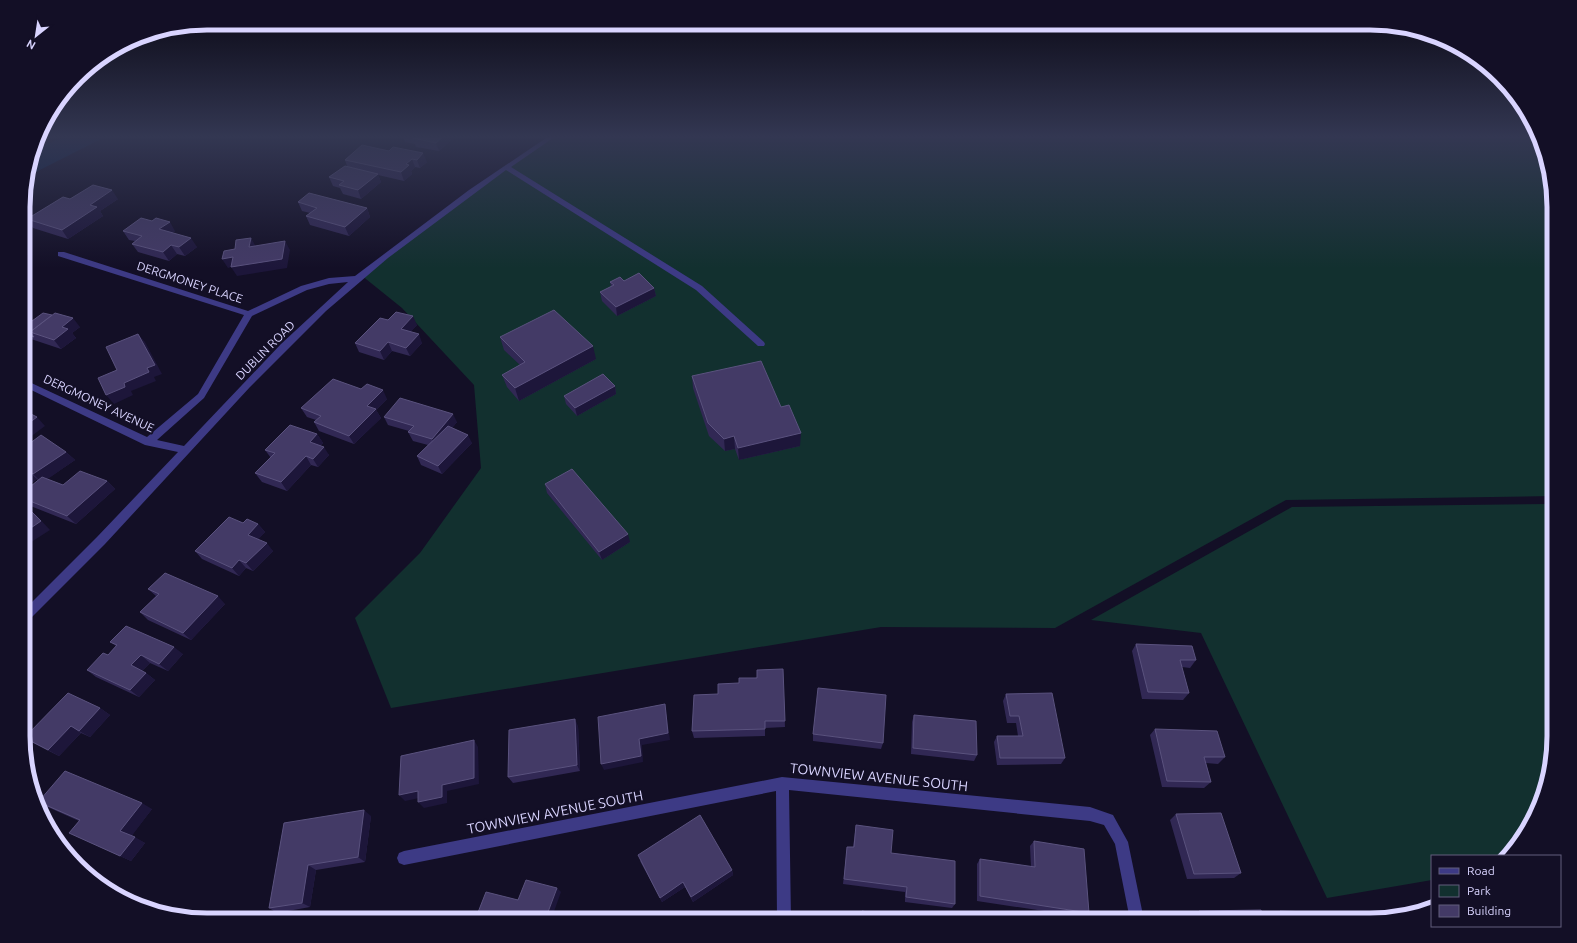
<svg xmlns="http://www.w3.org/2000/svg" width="1577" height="943" font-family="Ubuntu,sans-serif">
<rect width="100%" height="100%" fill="#130f26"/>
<path fill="#12302f" d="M553 136H1536L1554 194V496L1286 500 1055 628 881 627 391 708 355 618 420 553 481 468 474 385 402 308 361 275 530 150Z
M1549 504 1554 505V748L1529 828 1508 856H1432V880L1327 898 1201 633 1091 620 1292 507Z"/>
<path fill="#0c2248" d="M66 136H107L26 177 34 150Z"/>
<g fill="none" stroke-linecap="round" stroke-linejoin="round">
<path fill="#3d3a85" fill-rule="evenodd" d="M549 136H556L511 167 702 286 764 342 765 344 764 346H758L696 290 506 170 388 258 326 311 250 387 105 544 29 620 25 621V609L97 537 178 452 145 445 25 387V380L147 437 198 394 244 315 58 256V252H64L248 311 301 286 329 278 355 276 469 190ZM348 282 281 344 184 446 157 440 204 398 252 316 307 290 329 284Z
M782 777 1090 807 1113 815 1128 842 1144 920H1130L1115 844 1104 825 1090 821 789 790 791 920H777L776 791 404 865 399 863 397 858 399 853 404 851Z"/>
</g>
<path fill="#312854" d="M403 136H456L439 151 416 147 415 144 405 142Z
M362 145 427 162 420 168 415 167 411 171 412 174 404 181 378 175 381 182 361 199 343 194 340 188 333 186 329 177 347 166 345 160Z
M70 199H118L100 211 103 216 68 239 33 228 27 219Z
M298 202 367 208 370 217 349 236 310 225 306 216 310 213 302 211Z
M123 231H175L172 233 197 247 185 256 177 254 169 261 138 252 132 244 135 241 129 240Z
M624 281 654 288 656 296 617 316 602 301 600 292 611 287 610 282Z
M25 319 32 321 80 327 72 333 76 338 61 349 25 337Z
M388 320 417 325 410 332 422 343 410 356 392 351 384 360 359 352 355 343Z
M500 337 596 359 519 401 507 387 502 375 520 365 504 350Z
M692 376 781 407 800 446 739 460 735 449 725 451 709 436 693 388Z
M615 386 616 394 577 416 566 404 564 396Z
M387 399 376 410 381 418 354 444 319 431 314 422 316 420 307 417 301 408Z
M384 417 457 422 452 428 472 443 442 474 421 465 417 456 428 445 413 441 408 432 409 431 388 425Z
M317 434 323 443 320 446 329 455 318 467 311 465 287 491 262 482 255 473 271 458 265 450Z
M25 447 66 452 75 460 47 479 63 485 107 481 115 489 76 524 28 505 25 502V491L38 480 37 479 25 488Z
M545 484 630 542 602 560 547 493Z
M243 523 258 524 265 532 258 539 273 551 253 571 246 568 239 576 202 559 195 551Z
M148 589 225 604 191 640 148 620 140 612 156 596Z
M110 642 183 654 168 671 150 663 142 671 146 673 155 680 139 697 96 677 87 670 108 655 116 646Z
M1136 644 1196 660 1190 668 1182 667 1189 693 1183 700 1142 699 1132 651Z
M783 669 785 727 765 728V736L694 738 692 731 718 694 739 683Z
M1006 694 1065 758 1061 764 997 765 994 742 997 736H1018L1016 723H1007L1003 701Z
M100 708 110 715 90 737 81 733 59 756 35 744 25 738Z
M914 715 977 755 974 761 911 754 912 722Z
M578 726 580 771 513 783 508 777Z
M1155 729 1225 757 1218 764 1206 763 1211 782 1204 788 1162 787 1150 735Z
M813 734 883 743 881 749 813 741Z
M41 804 152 809 131 836 145 843 131 861 69 833 79 821Z
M1176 814 1241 873 1234 878 1187 879 1170 820Z
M371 816 365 862 316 870 310 907 277 913 269 908 284 823Z
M856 825 891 853 955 904 952 908 905 902V892L843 884 847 847H853Z
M1034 841 1089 913 1084 917 977 901V864L980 859 1031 867 1030 846Z
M640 861 732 870 733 875 693 902 685 887 662 902Z
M1199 911 1264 920H1194L1193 915Z
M1280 911 1315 920H1278L1276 914Z"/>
<path fill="#1d163a" d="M444 136H456L439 151 436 143Z
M423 153 427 162 420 168 417 160Z
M412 159 415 167 411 171 412 174 404 181 401 172 406 164Z
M378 174 381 182 361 199 358 190Z
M112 190 118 199 100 211 103 216 68 239 62 230 90 205Z
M367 208 370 217 349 236 345 227Z
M170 222 175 231 165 238 159 229Z
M191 238 197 247 185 256 179 247Z
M251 238 256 247H249Z
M285 241 290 250 287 268 237 276 231 267 228 268 222 259Z
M171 245 177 254 169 261 163 252Z
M654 288 656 296 617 316 616 307Z
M413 316 417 325 405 338 401 329Z
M73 318 80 327 72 333 76 338 61 349 54 340 62 327Z
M138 334 145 342 162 374 154 377 156 381 131 391 133 395 114 404 106 395 124 383 147 368Z
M419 334 422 343 410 356 406 348Z
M388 342 392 351 384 360 380 351Z
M593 346 596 359 519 401 515 388Z
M615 386 616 394 577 416 575 408Z
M383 390 387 399 376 410 381 418 354 444 349 436 367 406Z
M453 414 457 422 436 448 432 439Z
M37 417 45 426 25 441V426Z
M801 433 800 446 739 460 738 448Z
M317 434 323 443 315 451 310 442Z
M468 435 472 443 442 474 438 466Z
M734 436 735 449 725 451 724 439Z
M324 447 329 455 318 467 313 459Z
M66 452 75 460 42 483 33 474Z
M306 456 311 465 287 491 281 482Z
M28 471 37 479 25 488V473Z
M107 481 115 489 76 524 67 516Z
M27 507 36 515 50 530 25 546V532Z
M258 524 265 532 255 543 248 535Z
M628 534 630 542 602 560 599 552Z
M267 543 273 551 253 571 246 563Z
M239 560 246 568 239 576 232 568Z
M218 596 225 604 191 640 183 633Z
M174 647 183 654 168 671 159 664Z
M141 655 150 663 140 673 131 665Z
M146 673 155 680 139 697 130 690Z
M665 704 666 711 670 740 642 745 643 762 604 770 601 764 639 739Z
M100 708 110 715 90 737 79 731Z
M575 719 578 726 580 771 577 765Z
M71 726 81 733 59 756 48 750Z
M474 740 478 747 479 784 447 791V803L424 808 418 802 442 785Z
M418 791 424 797 405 801 399 795Z
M142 803 152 809 131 837 120 831Z
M364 810 371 816 365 862 358 857Z
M135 837 145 843 131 861 120 856Z
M308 865 316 870 310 907 302 903Z
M732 870 733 875 693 902 691 897Z
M683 882 685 887 662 902 660 898Z
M557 888 561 892 551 920H545Z"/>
<path fill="#433a66" stroke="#5a527e" d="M416 136H444L436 143 413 138Z
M362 145 389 151 393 147 423 153 417 160 412 159 406 164 409 165 401 172 345 160Z
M345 166 378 174 358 190 339 185 344 181 329 177Z
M93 185 112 190 90 205 97 207 62 230 27 219 63 197 70 199Z
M309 193 367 208 345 227 306 216 317 208 298 202Z
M141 218 152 221 156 218 170 222 159 229 191 238 179 247 171 245 163 252 132 244 142 236 123 231Z
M251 238 249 247 285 241 282 259 231 267 233 257 222 259 224 251 235 249 236 240Z
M639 273 654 288 616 307 600 292 614 285 610 282 620 277 624 281Z
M554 310 593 346 515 388 502 375 525 362 500 337Z
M396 312 413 316 401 329 419 334 406 348 388 342 380 351 355 343 380 318 388 320Z
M43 313 52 315 30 332 34 337 25 334V319L32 321Z
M55 313 73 318 62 327 68 329 54 340 30 332Z
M138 334 155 365 147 368 149 372 124 383 125 387 106 395 98 378 117 370 106 347Z
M761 361 781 407 789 405 801 433 738 448 734 436 724 439 708 423 692 376Z
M603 374 615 386 575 408 564 396Z
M333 379 361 389 367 384 383 390 367 406 376 409 349 436 314 422 321 416 301 408Z
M400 398 453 414 432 439 408 432 414 426 384 417Z
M25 411 37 417 25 426Z
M290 425 317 434 310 442 324 447 313 459 306 456 281 482 255 473 275 453 265 450Z
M448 426 468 435 438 466 417 456Z
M41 435 66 452 33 474 28 471 25 473V447Z
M572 469 628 534 599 552 545 484Z
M80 471 107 481 67 516 25 499V491L42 477 63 485Z
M27 507 41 521 25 532V508Z
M229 517 243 523 247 519 258 524 248 535 267 543 246 563 239 560 232 568 195 551Z
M165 573 218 596 183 633 140 612 159 594 148 589Z
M126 626 174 647 159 664 141 655 131 665 146 673 130 690 87 670 103 653 108 655 117 645 110 642Z
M1136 644 1192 646 1196 660H1180L1189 693 1148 692Z
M783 669 785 721H765V729L692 731 694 695 718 694V684L739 683V678H757V670Z
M818 688 886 695 883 743 813 734Z
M68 693 100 708 79 731 71 726 48 750 25 738V737Z
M1052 693 1065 758H1000L997 736H1023L1019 716H1010L1006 694Z
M665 704 668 733 639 739 641 756 601 764 598 717Z
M914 715 976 721 977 755 913 748Z
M575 719 577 765 508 777 509 730Z
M1155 729 1217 731 1225 757H1204L1211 782 1167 781Z
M474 740V778L442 785V797L418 802V791L399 795 401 756Z
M65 771 142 803 120 831 135 837 120 856 69 833 80 820 41 803 40 800Z
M364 810 358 857 308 865 302 903 269 908 284 823Z
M1221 813 1241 873 1194 874 1176 814Z
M700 815 732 870 691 897 683 882 660 898 638 855Z
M856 825 893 830 891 853 955 861V904L906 897 907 887 844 879 847 847H854Z
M1034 841 1084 849 1089 913 980 896V859L1035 867Z
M526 880 557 888 545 920H475L486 892 518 900Z
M1261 910 1264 920H1202L1199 911Z
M862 911 908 919V920H861Z
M1280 911 1312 912 1315 920H1283Z
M922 915 954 919 955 920H922Z"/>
<linearGradient id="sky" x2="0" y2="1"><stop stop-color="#0a0815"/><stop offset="0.51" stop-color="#333752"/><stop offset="1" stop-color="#333752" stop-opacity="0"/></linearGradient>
<rect width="1577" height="268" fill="url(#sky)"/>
<g text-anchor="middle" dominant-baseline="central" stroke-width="4" stroke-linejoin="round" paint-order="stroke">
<g font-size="12" fill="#d9d4ff" stroke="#130f26">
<text transform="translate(190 282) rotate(18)">DERGMONEY PLACE</text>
<text transform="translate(265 350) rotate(-45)">DUBLIN ROAD</text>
<text transform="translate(99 403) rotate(25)">DERGMONEY AVENUE</text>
</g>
<g font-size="14" fill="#d9d4ff" stroke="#130f26">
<text transform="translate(879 777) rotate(6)">TOWNVIEW AVENUE SOUTH</text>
<text transform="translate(555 812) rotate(-11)">TOWNVIEW AVENUE SOUTH</text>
</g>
</g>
<path d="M0 0H1577V943H0ZM207 30H1370A177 177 0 0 1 1547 207V736A177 177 0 0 1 1370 913H207A177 177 0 0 1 30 736V207A177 177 0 0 1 207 30Z" fill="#130f26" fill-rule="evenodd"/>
<path fill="none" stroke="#d9d4ff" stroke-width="5" d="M207 30H1370A177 177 0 0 1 1547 207V736A177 177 0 0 1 1370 913H207A177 177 0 0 1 30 736V207A177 177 0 0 1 207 30Z"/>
<rect x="1431" y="855" width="130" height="72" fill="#130f26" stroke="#625e7d"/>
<rect x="1439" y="868" width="20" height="6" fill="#3d3a85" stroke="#625e7d"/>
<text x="1467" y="875" font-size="12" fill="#d9d4ff">Road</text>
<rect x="1439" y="885" width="20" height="12" fill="#12302f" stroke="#625e7d"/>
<text x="1467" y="895" font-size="12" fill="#d9d4ff">Park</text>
<rect x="1439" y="905" width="20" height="12" fill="#433a66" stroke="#625e7d"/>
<text x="1467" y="915" font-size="12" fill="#d9d4ff">Building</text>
<g transform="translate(36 36) rotate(210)" stroke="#130f26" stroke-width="3" paint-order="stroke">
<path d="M0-3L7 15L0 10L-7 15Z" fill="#d9d4ff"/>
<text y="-6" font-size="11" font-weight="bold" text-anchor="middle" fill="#d9d4ff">N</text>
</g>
</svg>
